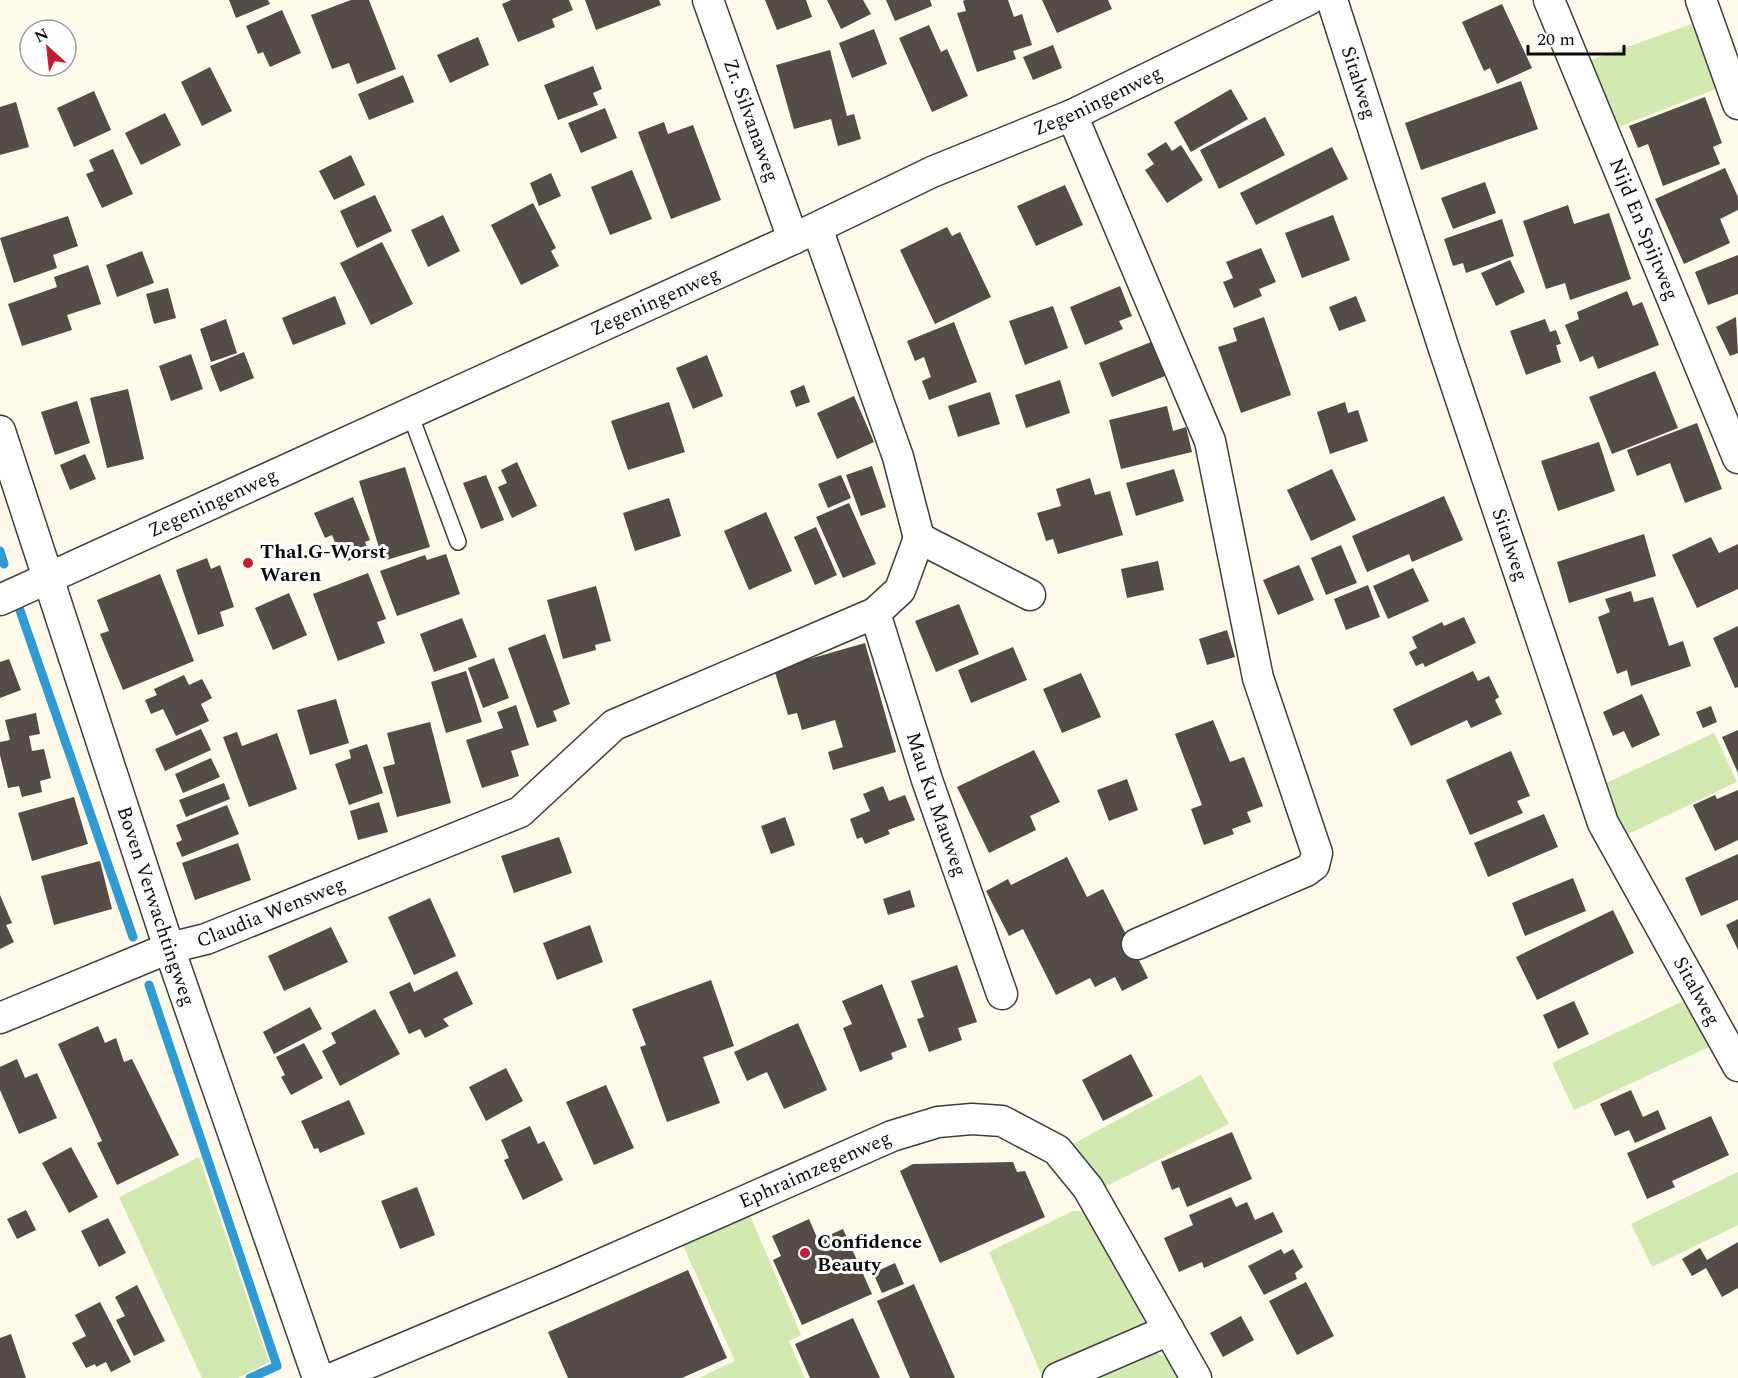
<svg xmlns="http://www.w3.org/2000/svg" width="1738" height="1378" font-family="Spectral,serif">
<rect width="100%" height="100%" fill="#fffae9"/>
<path fill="#d2eab2" d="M1700 21 1724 86 1613 129 1588 61Z
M1714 733 1737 782 1622 837 1602 785Z
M1690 998 1713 1045 1574 1110 1552 1063Z
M1201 1075 1229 1124 1105 1187 1100 1179 1071 1145Z
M199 1157 269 1362 238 1378H202L119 1197Z
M1738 1172V1225L1652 1267 1631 1224Z
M1073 1211H1082L1102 1237 1143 1314 1144 1323 1129 1337 1041 1374 989 1252Z
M749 1213 801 1335 789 1341 805 1378H699L735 1361 682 1243Z
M1156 1353 1167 1358 1182 1378H1087L1142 1354Z"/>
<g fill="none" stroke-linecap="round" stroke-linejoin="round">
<path stroke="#309ad2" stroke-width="9" d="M0 551 4 564
M15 596 133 937
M149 985 277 1366 250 1378"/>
</g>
<path fill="#544c47" d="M229 0H268L270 4 236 18Z
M351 0H369L396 69 357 84 349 63 332 69 311 15Z
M511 0H569L573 10 552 19 555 27 518 42 502 4Z
M585 0H659L661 5 596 30Z
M765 0H806L812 17 777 30Z
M827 0H863L871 14 841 29Z
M886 0H930L932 6 895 21Z
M965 0H1008L1014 17 1022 14 1032 45 1013 51 1016 59 977 72 957 13 966 11 963 1Z
M1042 0H1108L1112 9 1057 33Z
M1502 4 1532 68 1497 84 1490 68 1484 71 1462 22Z
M282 10 301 53 270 67 263 52 258 54 246 26Z
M929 25 941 52 947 49 968 96 932 112 899 38Z
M874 29 887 64 852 78 839 43Z
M478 37 489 65 450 83 437 55Z
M1053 45 1062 68 1033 80 1023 57Z
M830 50 847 116 854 114 861 139 838 146 831 119 794 129 776 65Z
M593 66 602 89 593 93 598 105 558 120 544 85Z
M210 67 232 111 202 126 181 82Z
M403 75 414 102 369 120 358 94Z
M1521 81 1538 129 1421 170 1405 123Z
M1231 89 1248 119 1191 152 1174 122Z
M94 91 111 130 74 147 57 108Z
M1705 97 1722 143 1713 147 1720 164 1663 186 1648 144 1638 148 1629 126Z
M16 102 29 147 0 155V107Z
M605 108 617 138 581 153 568 123Z
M165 113 181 145 141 165 125 133Z
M1265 117 1285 155 1219 189 1200 150Z
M664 122 668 134 693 125 721 200 671 219 638 132Z
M1166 142 1172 151 1181 145 1203 180 1167 203 1145 170 1154 164 1147 154Z
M1332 147 1348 179 1256 225 1240 193Z
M113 149 133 194 102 208 86 174 94 171 89 160Z
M351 155 365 185 334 200 319 171Z
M1725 168 1738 197V210L1720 219 1730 243 1684 264 1655 199Z
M632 170 652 219 610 235 591 187Z
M551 173 561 196 539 206 530 183Z
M1485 182 1496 213 1453 229 1441 198Z
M1065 185 1083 225 1036 246 1017 206Z
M375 195 392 231 357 248 340 211Z
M533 203 556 248 551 251 559 266 521 285 491 225Z
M1568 205 1574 224 1609 213 1631 279 1570 300 1565 283 1546 289 1523 221Z
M443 215 460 251 428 267 411 230Z
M1333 215 1350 260 1302 278 1285 233Z
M68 216 78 246 53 255 57 268 14 283 0 238Z
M1502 219 1514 256 1466 273 1463 263 1453 266 1444 239Z
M947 227 952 236 960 232 991 297 935 324 900 250Z
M382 242 413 304 371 325 340 263Z
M1261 248 1276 282 1259 289 1262 296 1234 308 1223 282 1233 278 1226 262Z
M142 251 154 283 117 297 106 265Z
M1738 255V294L1708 305 1695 272Z
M1510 260 1525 292 1496 306 1481 273Z
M88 265 101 304 67 315 72 330 22 346 8 304 57 287 54 277Z
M1120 286 1132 316 1119 321 1123 329 1085 345 1070 307Z
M168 288 176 318 154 324 146 294Z
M1627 291 1633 306 1642 302 1659 345 1598 369 1593 356 1580 362 1565 325 1579 319 1577 312Z
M335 296 346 324 293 345 282 318Z
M1356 296 1366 321 1339 331 1329 307Z
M1053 306 1068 348 1025 365 1009 321Z
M1264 317 1291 395 1241 413 1218 347 1237 341 1233 328Z
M1736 317 1738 353 1730 356 1716 327Z
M226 319 237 353 211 362 200 329Z
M1545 319 1550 332 1556 330 1561 344 1556 345 1561 362 1526 375 1510 331Z
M954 322 977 382 929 400 922 381 931 377 924 357 915 361 907 341Z
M1151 342 1165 376 1112 397 1099 363Z
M244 352 254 378 220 392 210 366Z
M191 354 203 389 171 401 159 366Z
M707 355 723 396 693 409 676 368Z
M1655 371 1678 428 1612 454 1589 397Z
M1060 380 1070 413 1026 428 1015 395Z
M804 385 810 402 796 407 790 391Z
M128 389 144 459 107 468 90 398Z
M990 392 1000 424 958 437 948 406Z
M854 396 874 442 837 459 817 413Z
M77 401 90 443 55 455 41 412Z
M669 402 685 452 628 470 611 421Z
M1345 402 1348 413 1358 410 1368 441 1330 454 1317 412Z
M1167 406 1173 431 1186 427 1192 452 1121 469 1109 420Z
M1697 423 1722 489 1685 503 1670 463 1637 476 1627 450Z
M1599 442 1615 491 1558 511 1541 461Z
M85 454 96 479 70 490 60 465Z
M517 462 537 506 512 518 498 487 507 483 501 470Z
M872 466 886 507 861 516 846 475Z
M405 467 430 547 383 561 359 481Z
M1174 469 1184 501 1136 516 1126 483Z
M1332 469 1356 520 1311 541 1287 490Z
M486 475 504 520 481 529 463 483Z
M841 475 851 498 828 508 818 484Z
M1090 478 1095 495 1110 491 1123 535 1058 554 1053 539 1046 541 1037 513 1061 506 1056 489Z
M1444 496 1463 540 1412 562 1409 554 1367 572 1352 536Z
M353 497 370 540 365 542 369 552 348 561 343 550 339 552 332 535 325 538 314 513Z
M669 498 681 536 635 551 623 513Z
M849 503 876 564 843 578 816 517Z
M766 512 792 571 749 590 724 531Z
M816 527 837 575 815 585 794 537Z
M1644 534 1656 576 1569 603 1557 562Z
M1711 537 1719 553 1738 544V589L1697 608 1672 555Z
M1341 545 1357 583 1326 595 1311 558Z
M446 554 460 594 397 616 380 571 425 555 427 560Z
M207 558 211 569 220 565 234 607 220 612 224 626 198 635 176 570Z
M1158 561 1164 590 1127 598 1121 569Z
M1299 565 1314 600 1278 615 1263 580Z
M1413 568 1429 601 1388 619 1373 586Z
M368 573 386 619 377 622 385 643 338 661 313 594Z
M160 574 194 661 123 690 100 634 109 631 97 600Z
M1368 585 1380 617 1346 630 1334 599Z
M596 586 611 641 595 645 596 650 563 659 547 600Z
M1631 591 1634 602 1653 597 1669 646 1683 641 1691 666 1631 686 1627 670 1617 674 1598 617 1610 612 1605 599Z
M289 593 307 635 273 650 255 608Z
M959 604 979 654 936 672 915 621Z
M1464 617 1476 643 1425 667 1423 663 1416 666 1409 652 1417 648 1412 637 1442 622 1444 626Z
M462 618 477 657 434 672 420 634Z
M1738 626V687L1735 688 1713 638Z
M1227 630 1235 657 1207 665 1199 639Z
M545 634 570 704 553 711 557 721 537 728 508 648Z
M865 643 896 752 833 770 828 752 843 747 835 720 802 730 797 713 788 715 774 669Z
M1013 647 1027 680 971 703 958 670Z
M494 658 509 698 483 708 468 668Z
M9 659 21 690 0 698V662Z
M466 671 482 722 446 733 431 682Z
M1473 671 1478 681 1489 676 1499 697 1495 700 1502 714 1471 728 1467 720 1411 746 1393 709Z
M1081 673 1101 717 1062 733 1043 689Z
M184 675 189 685 202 679 212 698 201 704 209 721 176 736 163 709 151 714 145 700 157 695 154 689Z
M1642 694 1660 735 1632 748 1624 731 1613 736 1603 712Z
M336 699 349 743 310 755 297 710Z
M516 705 529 745 511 751 519 776 482 788 466 740 503 728 497 712Z
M1711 706 1717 722 1703 728 1696 712Z
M36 713 40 734 29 736 32 751 44 749 51 778 40 781 42 792 22 797 19 786 8 788 0 755V742L10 740 5 720Z
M1213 720 1230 762 1244 757 1263 806 1247 812 1251 822 1232 829 1234 834 1204 845 1191 809 1202 805 1175 734Z
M430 722 451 803 397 817 383 767 395 764 387 733Z
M201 729 211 750 165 771 155 749Z
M1738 730V773L1722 737Z
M237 732 242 746 277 733 297 789 249 807 223 737Z
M367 744 383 793 349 805 335 764 351 758 349 750Z
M1034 750 1060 802 1030 816 1036 830 989 853 957 787Z
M1511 751 1530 796 1517 801 1523 813 1470 835 1446 780Z
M211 758 220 777 183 793 175 774Z
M1127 779 1138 810 1109 821 1097 790Z
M224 783 230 799 186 817 179 800Z
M883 786 889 801 905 795 915 820 888 830 890 834 865 844 862 837 857 839 850 819 870 811 863 794Z
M1738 790V840L1715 851 1693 805 1715 795 1717 799Z
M74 797 88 844 32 861 18 813Z
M379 802 388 832 358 840 350 811Z
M227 805 239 834 182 857 176 843 182 840 176 825Z
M1544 814 1558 847 1488 877 1474 843Z
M785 817 795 845 771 854 761 826Z
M559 837 572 873 514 893 501 856Z
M238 843 251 880 195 900 182 863Z
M1738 854V900L1701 916 1685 878Z
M1067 857 1087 897 1103 889 1148 978 1122 991 1115 977 1095 987 1090 978 1056 995 1023 929 1009 936 986 891 1008 879 1011 885Z
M100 861 112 909 54 925 41 876Z
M1573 878 1586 911 1525 936 1512 903Z
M910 890 915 907 888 915 883 899Z
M0 895 12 923 6 925 14 942 0 949Z
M430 898 456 956 414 975 388 917Z
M1613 910 1634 953 1537 1000 1516 957Z
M1738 919V950L1726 925Z
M590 925 603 962 557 980 543 943Z
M331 927 348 962 284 991 268 956Z
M957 965 977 1022 958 1028 962 1040 929 1052 917 1019 924 1017 911 981Z
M457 971 473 1004 443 1019 449 1026 425 1038 420 1029 409 1034 389 992 410 982 414 992Z
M711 980 734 1046 703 1057 720 1103 667 1122 640 1047 646 1045 632 1009Z
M882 984 907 1047 891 1053 893 1059 860 1072 843 1028 852 1024 842 1001Z
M1574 1001 1589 1034 1558 1049 1543 1015Z
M310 1007 322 1029 274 1054 263 1032Z
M375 1009 400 1054 340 1086 322 1051 336 1043 331 1033Z
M798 1023 827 1090 784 1109 767 1072 747 1081 734 1052Z
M98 1026 105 1043 116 1038 124 1062 132 1059 179 1155 117 1185 97 1143 102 1141 58 1044Z
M304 1043 323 1078 291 1095 281 1077 285 1075 276 1057Z
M1131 1054 1153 1096 1103 1121 1082 1080Z
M17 1059 25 1078 37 1073 57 1118 19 1134 0 1090V1067Z
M506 1068 523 1101 486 1121 469 1087Z
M606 1085 634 1148 594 1165 566 1102Z
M1631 1090 1643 1117 1658 1110 1666 1129 1635 1143 1629 1130 1615 1136 1600 1104Z
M349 1100 365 1134 320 1153 318 1148 314 1149 301 1121Z
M1711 1116 1729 1155 1672 1181 1675 1187 1647 1199 1627 1153Z
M530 1126 538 1144 544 1141 563 1180 523 1200 504 1160 509 1158 501 1140Z
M1232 1132 1252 1179 1187 1207 1179 1187 1172 1190 1161 1162Z
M71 1147 98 1197 69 1213 42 1163Z
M1013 1162 1017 1172 1025 1171 1045 1217 940 1263 900 1171 913 1164Z
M417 1187 435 1235 400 1249 381 1201Z
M1231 1197 1236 1207 1247 1202 1255 1220 1273 1212 1283 1232 1204 1268 1202 1262 1179 1272 1164 1238 1193 1225 1189 1215Z
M26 1210 36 1230 17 1239 7 1219Z
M108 1218 126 1253 99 1267 81 1231Z
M809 1219 818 1240 843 1229 872 1294 802 1325 773 1260 781 1256 772 1236Z
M1738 1242V1288L1722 1297 1706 1268 1692 1276 1682 1259 1700 1248 1707 1260Z
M1281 1249 1284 1254 1293 1249 1303 1267 1295 1273 1297 1279 1264 1295 1248 1266Z
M895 1263 904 1284 882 1293 873 1273Z
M688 1270 727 1358 682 1378H568L548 1332Z
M1306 1282 1334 1336 1297 1355 1269 1301Z
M914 1284 955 1378H910L877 1301Z
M137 1285 165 1341 134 1356 116 1320 125 1316 115 1297Z
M100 1302 131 1362 111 1372 106 1362 96 1367 95 1364 86 1368 72 1343 86 1336 75 1315Z
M1241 1316 1254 1340 1223 1357 1210 1333Z
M853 1318 880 1378H810L795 1344Z
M11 1334 26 1378H0V1338Z"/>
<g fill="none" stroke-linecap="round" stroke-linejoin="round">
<defs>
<path id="lane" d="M410 414 458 542"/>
<g id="street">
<path id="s1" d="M708 0 793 239"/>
<path id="s2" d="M1332 0 1443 346 1603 823 1738 1066"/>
<path id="s3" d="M1549 0 1738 458"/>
<path d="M1701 0 1738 104"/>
<path d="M1072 115 1210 441 1258 678 1317 853 1314 865 1306 871 1137 944"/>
<path d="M817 228 898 457 919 538"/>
<path id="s4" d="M0 431 169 948 318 1378"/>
<path id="s5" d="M0 600 793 239 932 172 1072 115 1308 0"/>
<path id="s6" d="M875 613 927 780 1002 994"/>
<path id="s7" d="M0 1018 169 948 206 939 520 812 614 725 875 613 900 590 919 538 1030 595"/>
<path id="s8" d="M333 1378 561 1282 892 1136 938 1122 972 1119 1002 1121 1057 1150 1088 1188 1196 1378"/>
<path d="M1058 1378 1169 1330"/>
</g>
</defs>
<use href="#lane" stroke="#3e3e3e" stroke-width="18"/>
<use href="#street" stroke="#3e3e3e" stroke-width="33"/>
<use href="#lane" stroke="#fff" stroke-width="15"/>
<use href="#street" stroke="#fff" stroke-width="30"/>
</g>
<g fill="#c01f2f" stroke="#fff" stroke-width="2">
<circle cx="248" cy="563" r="6"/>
<circle cx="805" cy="1253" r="6"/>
</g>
<g text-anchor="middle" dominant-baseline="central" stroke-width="6" stroke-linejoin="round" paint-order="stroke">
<g font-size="20" fill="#0b0b0b" stroke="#fff">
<text stroke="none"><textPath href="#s2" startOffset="87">Sitalweg</textPath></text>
<text stroke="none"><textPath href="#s5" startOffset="1206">Zegeningenweg</textPath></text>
<text stroke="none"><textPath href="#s1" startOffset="128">Zr. Silvanaweg</textPath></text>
<text stroke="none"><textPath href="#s3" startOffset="248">Nijd En Spijtweg</textPath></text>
<text stroke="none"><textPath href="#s5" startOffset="720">Zegeningenweg</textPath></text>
<text stroke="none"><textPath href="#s5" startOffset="234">Zegeningenweg</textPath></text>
<text stroke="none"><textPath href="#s2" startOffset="573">Sitalweg</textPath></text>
<text stroke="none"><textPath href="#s6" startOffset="201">Mau Ku Mauweg</textPath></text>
<text stroke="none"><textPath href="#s4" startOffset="500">Boven Verwachtingweg</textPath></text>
<text stroke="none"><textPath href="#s7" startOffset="291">Claudia Wensweg</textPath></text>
<text stroke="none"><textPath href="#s2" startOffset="1059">Sitalweg</textPath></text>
<text stroke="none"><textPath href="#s8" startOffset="525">Ephraimzegenweg</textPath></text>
</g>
<g font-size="20" font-weight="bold" fill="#0b0b0b" stroke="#fff" text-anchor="start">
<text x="260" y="552">Thal.G-Worst<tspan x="260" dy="23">Waren</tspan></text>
<text x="817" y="1242">Confidence<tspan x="817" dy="23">Beauty</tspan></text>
</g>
</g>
<g transform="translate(48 48) rotate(333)"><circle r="28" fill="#ffffff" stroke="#9d9d9d" stroke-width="1.5"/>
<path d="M0-4.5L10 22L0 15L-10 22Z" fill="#c01f2f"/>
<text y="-9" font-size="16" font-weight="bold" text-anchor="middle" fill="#0b0b0b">N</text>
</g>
<path d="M1528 45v9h96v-9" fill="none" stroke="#0b0b0b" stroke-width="3"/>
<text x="1537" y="45" font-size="18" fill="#0b0b0b" stroke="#ffffff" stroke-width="4.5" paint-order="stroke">20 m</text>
</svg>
